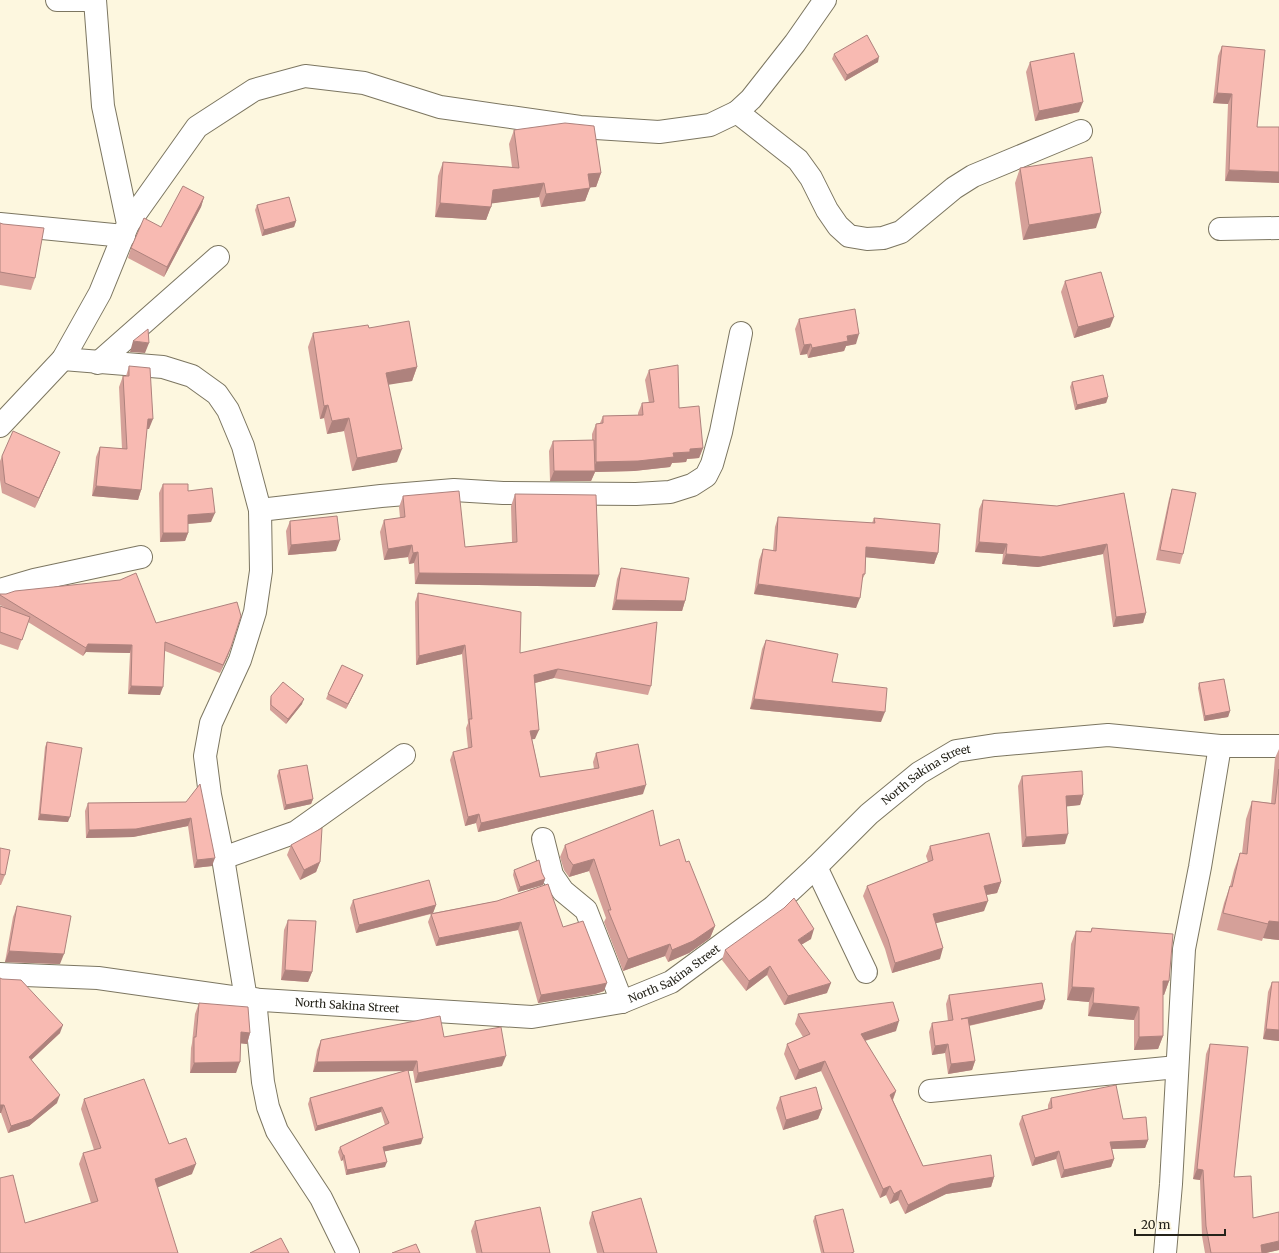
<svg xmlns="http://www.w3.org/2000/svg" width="1279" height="1253" font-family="Merriweather,serif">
<rect width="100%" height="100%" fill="#fdf7df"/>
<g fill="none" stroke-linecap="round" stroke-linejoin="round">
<defs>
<g id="minor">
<path d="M57 0H95"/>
<path d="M737 112 798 160 811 178 827 210 838 226 849 236 867 239 883 238 901 232 954 188 973 176 1081 131"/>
<path d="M0 224 124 236"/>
<path d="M128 224 197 127 254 90 305 76 364 83 440 107 580 127 659 132 710 125 737 112 751 99 795 43 825 0"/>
<path d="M1220 229 1279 228"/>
<path d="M63 359 163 367 192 376 217 394 228 410 243 446 260 510 261 571 255 612 240 660 211 723 205 756 210 795 223 858 246 999"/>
<path d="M98 363 218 257"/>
<path d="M0 426 63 359 100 293 128 224 103 106 95 0"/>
<path d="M260 510 381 496 454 490 503 493 636 494 670 492 692 485 706 476 712 464 721 432 741 333"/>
<path d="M0 590 34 580 141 557"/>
<path d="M543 839 552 875 563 891 586 910 622 1002"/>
<path d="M223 858 296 832 404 755"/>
<path d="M816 867 866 972"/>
<path id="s1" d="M0 974 98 978 246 999 532 1017 622 1002 671 982 773 907 816 867 869 814 919 773 956 751 995 745 1108 735 1220 746H1279"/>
<path d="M255 999 263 1082 268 1107 277 1131 321 1198 348 1253"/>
<path d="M930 1091 1177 1067"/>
<path d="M1165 1253 1171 1184 1184 949 1200 867 1220 746"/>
</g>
</defs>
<use href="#minor" stroke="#7c7661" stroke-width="24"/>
<use href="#minor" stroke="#fff" stroke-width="22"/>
</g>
<path fill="#d5a099" d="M1222 46 1257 127 1225 181 1228 104 1213 103 1218 56Z
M834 54 878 62 845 81 832 59Z
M1030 62 1079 112 1035 121 1026 72Z
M514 130 601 173 596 187H590L585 201 541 207 539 197 492 203 486 220 435 217 438 176 443 162 512 167 509 144Z
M1020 168 1096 228 1023 240 1015 183Z
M204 197 201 207 164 277 128 258 131 248Z
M257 205 296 221 294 227 262 236 255 210Z
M0 223 35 278 31 290 0 285Z
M1065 281 1110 327 1074 338 1061 292Z
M799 319 856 344 846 346 844 351 808 358 807 354 800 355 795 329Z
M369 328 417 367 412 381 388 384 397 462 352 471 344 431 327 434 324 418 320 419 308 347 313 333Z
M129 366 149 429H147L141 490 138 500 92 496 96 457 100 447 122 449 119 387 123 376H126Z
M649 370 679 408 703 448 699 458 687 459 686 462 672 463 670 467 634 471 595 472 591 481H550L549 451 553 441 592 440V434L596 424 600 423 603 416 638 415V413L642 403H649L645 380Z
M1072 382 1108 397 1106 403 1075 410 1070 387Z
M2 456 56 462 35 508 2 493 0 480V461Z
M163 484 188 491 211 522 188 524V533L185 541 160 542 159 493Z
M1172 489 1183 554 1180 564 1156 560 1169 499Z
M1124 493 1146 613 1143 623 1113 627 1103 554 1038 567 1002 564 1003 554 975 552 979 509 983 500 1057 506Z
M515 494 599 575 595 587 415 584 414 563 409 564 408 557 384 560 380 532 384 520 400 518 399 507 403 496 465 547 512 542 511 506Z
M778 517 872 523 874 518 938 553 934 564 866 557 865 574 862 580 856 608 754 594 759 560 763 549 773 551 775 527Z
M290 521 336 551 288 555 286 531Z
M621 568 685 601 682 611 612 610 617 579Z
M418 593 520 653 651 686 648 695 554 678 535 683V739H532L540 777 594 769 593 762 596 753 643 794 478 832 476 823 465 826 450 760 453 752 468 748 466 728 468 723 462 654 416 665 415 602Z
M0 594 156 623 231 647 220 673 165 651 160 695 128 694 130 653 86 652 83 656 28 622 18 650 0 644V606L6 608 0 605Z
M766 640 832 682 881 722 750 709 762 649Z
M363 675 361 680 346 709 326 699 328 694Z
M1199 683 1230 711 1228 717 1204 721 1198 688Z
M271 696 302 704 286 724 270 710V701Z
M47 742 68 822 38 820 45 747Z
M1279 749V940L1263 938 1262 941 1217 930 1224 903 1230 886 1234 870 1240 853H1242L1246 819 1252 801 1271 803 1275 758Z
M279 770 313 799 311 804 284 810 277 776Z
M1022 776 1083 795 1080 805 1067 806 1065 844 1022 847 1018 786Z
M186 802 212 866 194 868 188 826 133 837 86 838 85 811 88 803Z
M291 845 320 862 316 872 300 880 287 855Z
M565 845 660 846 686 862 715 926 710 938 689 953 668 962 665 956 623 971 604 922 606 918 589 871 569 877 564 870 560 857Z
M930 846 1001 882 997 893 986 895 984 911 936 923 940 959 892 973 885 949 863 896 867 886 928 862 926 856Z
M0 848 5 875 1 885H0Z
M514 870 542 873 545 879 543 885 518 892 513 875Z
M353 900 436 905 433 913 497 901 563 927 604 991 595 994 538 1003 518 930 436 946 428 922 431 914 356 933 350 908Z
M17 906 60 964 5 962 13 917Z
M288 920 312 972 308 982 281 980 284 930Z
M1092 928 1169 981 1164 995H1163V1036L1158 1049 1134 1050V1020L1088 1016 1089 1002 1067 1000 1071 944 1076 931H1091Z
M811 939 801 945 827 993 784 1005 767 975 746 991 722 960 725 950Z
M0 978 60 1033 31 1060 57 1103 29 1126 8 1133 1 1113H0Z
M1272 982 1279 1041 1263 1039 1268 992Z
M949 995 1045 1000 1042 1009 969 1026 975 1061 972 1070 948 1074 945 1053 932 1055 929 1032 932 1023 948 1021 946 1004Z
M199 1003 250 1033 247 1044 240 1043 236 1073H190L191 1048 192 1043 195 1014Z
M798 1014 896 1031 865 1041 896 1091 893 1100 923 1166 994 1177 991 1187 946 1194 905 1214 898 1200 890 1204 886 1195 880 1198 821 1071 795 1080 784 1054 787 1044 803 1037 795 1024Z
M444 1037 502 1066 415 1083 413 1071H408L421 1144 385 1151V1167L346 1175 343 1160 341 1161 338 1152 340 1147 385 1125 381 1112 315 1131 308 1104 310 1098 404 1071 313 1072 317 1050 321 1040Z
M1210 1044 1234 1177 1253 1218 1279 1250 1266 1253H1205L1202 1236 1200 1180 1193 1179 1206 1054Z
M780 1097 822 1109 818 1119 783 1130 776 1108Z
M1051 1098 1123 1119 1148 1140 1145 1148 1112 1149 1114 1159 1111 1167 1061 1178 1056 1159 1032 1166 1019 1124 1022 1116 1048 1109V1105Z
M84 1099 169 1144 192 1174 157 1187 25 1223 91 1203 79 1164 83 1153 94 1150 81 1109Z
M592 1212 657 1253H597L589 1223Z
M815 1216 853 1253H821L813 1221Z
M475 1221 550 1253H476L471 1231Z"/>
<path fill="#ae827d" d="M879 57 878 62 845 81 847 75Z
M1217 93 1232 94 1228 104 1213 103Z
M1083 102 1079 112 1035 121 1039 111Z
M1229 170 1279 172V183L1225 181Z
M601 173 596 187 583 188 588 174Z
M544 183 539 197 488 204 493 190Z
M590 188 585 201 541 207 546 194Z
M204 197 201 207 164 277 167 267Z
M440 203 491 207 486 220 435 217Z
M1101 213 1096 228 1023 240 1029 225Z
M296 221 294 227 262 236 264 230Z
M1114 317 1110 327 1074 338 1078 327Z
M859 334 856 344 846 346 844 351 808 358 812 348 847 336Z
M133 341 149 343 145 353 130 352Z
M811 344 807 354 800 355 804 345Z
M417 367 412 381 381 386 386 373Z
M1108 397 1106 403 1075 410 1077 405Z
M328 405 324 418 320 419 324 406Z
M349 418 344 431 327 434 332 421Z
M148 419H153L149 429H144Z
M703 448 699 458 687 459 686 462 672 463 670 467 634 471 595 472 591 481H550L554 471H593L596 462 673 453 690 449Z
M402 449 397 462 352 471 357 458Z
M60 452 56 462 35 508 39 498Z
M96 486 141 490 138 500 92 496Z
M215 513 211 522 185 524 188 515Z
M163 533H188L185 541 160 542Z
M340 540 336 551 288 555 291 545Z
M979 542 1007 544 1003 554 975 552Z
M1107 544 1103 554 1038 567 1002 564 1006 554Z
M412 545 408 557 384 560 388 549Z
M866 547 938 553 934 564 863 557Z
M418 552 414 563 409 564 413 553Z
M419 573 599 575 595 587 415 584Z
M758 584 860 598 856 608 754 594Z
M616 600 685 601 682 611 612 610Z
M1146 613 1143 623 1113 627 1116 617Z
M88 644 132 645 130 653 86 652 83 656 86 648Z
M465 645 462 654 416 665 419 656Z
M231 647 228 656 220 673 223 665Z
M558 669 554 678 531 684 534 675Z
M363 675 361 680 346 709 348 704Z
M131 686 163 687 160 695 128 694Z
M304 699 302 704 286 724 288 719Z
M754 699 885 712 881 722 750 709Z
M1230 711 1228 717 1204 721 1205 716Z
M539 730 535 739 526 740 530 731Z
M646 785 643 794 478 832 481 823Z
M1083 795 1080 805 1062 807 1066 796Z
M313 799 311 804 284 810 286 805Z
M40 814 70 817 68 822 38 820Z
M479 814 476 823 465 826 468 817Z
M191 818 188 826 133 837 86 838 89 830Z
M1068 834 1065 844 1022 847 1026 837Z
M215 858 212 866 194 868 197 860Z
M594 859 589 871 569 877 573 865Z
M320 862 316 872 300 880 304 870Z
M545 879 543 885 518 892 520 887Z
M1001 882 997 893 981 896 984 886Z
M988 901 984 911 929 925 933 914Z
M436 905 433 913 356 933 359 925Z
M1269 921 1279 922V940L1263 938Z
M521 922 518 930 436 946 439 938Z
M715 926 710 938 689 953 668 962 672 950Z
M814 929 811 939 794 949 798 940Z
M670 944 665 956 623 971 628 959Z
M943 948 940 959 892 973 895 963Z
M9 951 64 954 60 964 5 962Z
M770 966 767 975 746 991 749 981Z
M285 970 312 972 308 982 281 980Z
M1163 981H1169L1164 995 1158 994Z
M607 983 604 991 595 994 538 1003 541 995Z
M831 983 827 993 784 1005 788 996Z
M1072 987 1094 988 1089 1002 1067 1000Z
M1045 1000 1042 1009 958 1028 961 1019Z
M1093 1003 1139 1007 1134 1020 1088 1016Z
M899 1021 896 1031 857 1043 861 1034Z
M63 1025 60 1033 26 1065 29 1057Z
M1266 1029 1279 1030V1041L1263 1039Z
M241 1032 250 1033 247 1044 237 1043Z
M1163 1036 1158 1049 1134 1050 1139 1037Z
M948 1044 945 1053 932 1055 935 1046Z
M506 1056 502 1066 415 1083 418 1073Z
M417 1061 413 1071 313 1072 317 1062Z
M825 1061 821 1071 795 1080 799 1070Z
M975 1061 972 1070 948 1074 951 1064Z
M240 1062 236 1073H190L194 1063Z
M896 1091 892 1101 890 1095Z
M60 1095 57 1103 29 1126 8 1133 11 1126Z
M0 1105H4L1 1113H0Z
M382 1107 381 1112 315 1131 317 1126Z
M822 1109 818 1119 783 1130 786 1120Z
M423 1138 421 1144 382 1152 383 1147Z
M1148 1140 1145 1148 1108 1149 1110 1142Z
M1059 1151 1056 1159 1032 1166 1035 1158Z
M343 1155H344L343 1160 341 1161Z
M1114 1159 1111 1167 1061 1178 1064 1170Z
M387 1162 385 1167 346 1175 347 1170Z
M196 1164 192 1174 151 1190 155 1179Z
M1197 1169 1203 1170 1200 1180 1193 1179Z
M994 1177 991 1187 946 1194 905 1214 908 1205 950 1184Z
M890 1186 886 1195 880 1198 883 1189Z
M901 1190 898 1200 890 1204 894 1194Z
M1279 1241V1250L1266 1253H1258L1261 1245Z"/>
<path fill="#f8bab2" stroke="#ae827d" d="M867 35 879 57 847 75 834 54Z
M1222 46 1265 50 1257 127H1279V172L1229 170 1232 94 1217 93Z
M1074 53 1083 102 1039 111 1030 62Z
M565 123 594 126 601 173 588 174 590 188 546 194 544 183 493 190 491 207 440 203 443 162 519 168 514 130Z
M1092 157 1101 213 1029 225 1020 168Z
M183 186 204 197 167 267 131 248 144 218 161 227Z
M289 197 296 221 264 230 257 205Z
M0 223 3 224 44 228 35 278 0 272Z
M1101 272 1114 317 1078 327 1065 281Z
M855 309 859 334 847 336 848 341 812 348 811 344 804 345 799 319Z
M409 321 417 367 386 373 402 449 357 458 349 418 332 421 328 405 324 406 313 333 368 325 369 328Z
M148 329 149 343 133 341Z
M678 365 679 408 699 406 703 448 690 449V452L673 453 674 457 638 461 596 462V424L603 423V416L643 415 642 403 654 402 649 370Z
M129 366 150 368 153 419H148L141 490 96 486 100 447 127 449 123 376H129Z
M1103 375 1108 397 1077 405 1072 382Z
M13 431 60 452 39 498 5 483 2 456Z
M594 440 595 471H554L553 441Z
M163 484H188V491L212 488 215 513 188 515V533H163Z
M1172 489 1196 493 1183 554 1160 550Z
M459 491 465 547 517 542 515 494 596 495 599 575 419 573 418 552 413 553 412 545 388 549 384 520 405 517 403 496Z
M1124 493 1146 613 1116 617 1107 544 1041 557 1006 554 1007 544 979 542 983 500 1057 506Z
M337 516 340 540 291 545 290 521Z
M778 517 875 523 874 518 940 524 938 553 866 547 865 574H863L860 598 758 584 763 549 776 551Z
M621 568 689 578 685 601 616 600Z
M136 573 156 623 237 602 241 616 231 647 223 665 165 642 163 687 131 686 132 645 88 644 86 648 0 595V594H6L15 591 120 580Z
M418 593 521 612 520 653 657 622 651 686 558 669 534 675 539 730 530 731 540 777 599 768 596 753 638 744 646 785 481 823 479 814 468 817 453 752 472 747 469 719H472L465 645 419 656Z
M0 606 30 617 22 640 0 632Z
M766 640 838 654 832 682 887 688 885 712 754 699Z
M342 665 363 675 348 704 328 694Z
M1224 679 1230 711 1205 716 1199 683Z
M283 682 304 699 288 719 271 705V696Z
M47 742 82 748 70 817 40 814Z
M307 765 313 799 286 805 279 770Z
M1279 769V922L1269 921 1268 924 1223 913 1230 886 1232 887 1240 853 1247 854 1252 801 1275 804Z
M1082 771 1083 795 1066 796 1068 834 1026 837 1022 776Z
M200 784 215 858 197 860 191 818 136 829 89 830 88 803 186 802Z
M653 810 660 846 679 839 686 862 689 861 715 926 693 941 672 950 670 944 628 959 608 910H611L594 859 573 865 568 858 565 845Z
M322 828 320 862 304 870 291 845Z
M989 833 1001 882 984 886 988 901 933 914 943 948 895 963 888 939 867 886 933 860 930 846Z
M0 848 10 850 5 875 0 874Z
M539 860 542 873 545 879 520 887 514 870Z
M429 880 436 905 359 925 353 900Z
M548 884 563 927 583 921 607 983 598 985 541 995 521 922 439 938 431 914 497 901Z
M794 898 814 929 798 940 831 983 788 996 770 966 749 981 725 950 784 908Z
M17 906 71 916 64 954 9 951Z
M288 920 316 921 312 972 285 970Z
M1092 928 1173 934 1169 981H1163V1036L1139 1037V1007L1093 1003 1094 988 1072 987 1076 931 1091 932Z
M0 978 2 979 21 980 63 1025 29 1057 60 1095 32 1119 11 1126 4 1105H0Z
M1272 982H1279V1030L1266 1029Z
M1042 983 1045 1000 961 1019 968 1018 975 1061 951 1064 948 1044 935 1046 932 1023 953 1020 949 995Z
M893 1002 899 1021 861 1034 896 1091 890 1095 923 1166 991 1155 994 1177 950 1184 908 1205 901 1190 894 1194 890 1186 883 1189 825 1061 799 1070 787 1044 810 1034 798 1014Z
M199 1003 248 1007 250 1033 241 1032 240 1062 194 1063V1037H196Z
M440 1016 444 1037 501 1027 506 1056 418 1073 417 1061 317 1062 321 1040Z
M1210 1044 1248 1047 1234 1177 1251 1176 1253 1218 1279 1212V1241L1261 1245 1262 1253H1211L1206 1226 1203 1170 1197 1169Z
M408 1070 423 1138 383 1147 387 1162 347 1170 344 1155H343L340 1147 389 1123 382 1107 317 1126 310 1098Z
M144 1079 169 1144 186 1138 196 1164 155 1179 178 1253H0V1178L13 1175 25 1223 98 1201 83 1153 101 1148 84 1099Z
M1116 1085 1123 1119 1146 1117 1148 1140 1110 1142 1114 1159 1064 1170 1059 1151 1035 1158 1022 1116 1052 1108 1051 1098Z
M816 1087 822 1109 786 1120 780 1097Z
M641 1198 657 1253H604L592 1212Z
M540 1207 550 1253H482L475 1221Z
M843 1209 854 1252 851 1253H824L815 1216Z
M281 1238 289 1253H250Z
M416 1244 420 1253H392Z"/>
<g text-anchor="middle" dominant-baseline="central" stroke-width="4" stroke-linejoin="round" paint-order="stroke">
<g font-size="11" fill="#25231a" stroke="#fdf7df">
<text stroke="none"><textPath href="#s1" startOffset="1009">North Sakina Street</textPath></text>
<text stroke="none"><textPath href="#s1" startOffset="685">North Sakina Street</textPath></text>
<text stroke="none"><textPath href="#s1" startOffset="349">North Sakina Street</textPath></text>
</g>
</g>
<path d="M1135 1229v6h90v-6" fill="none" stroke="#25231a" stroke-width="2"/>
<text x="1141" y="1229" font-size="12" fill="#25231a" stroke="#fdf7df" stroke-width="3" paint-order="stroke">20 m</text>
</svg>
